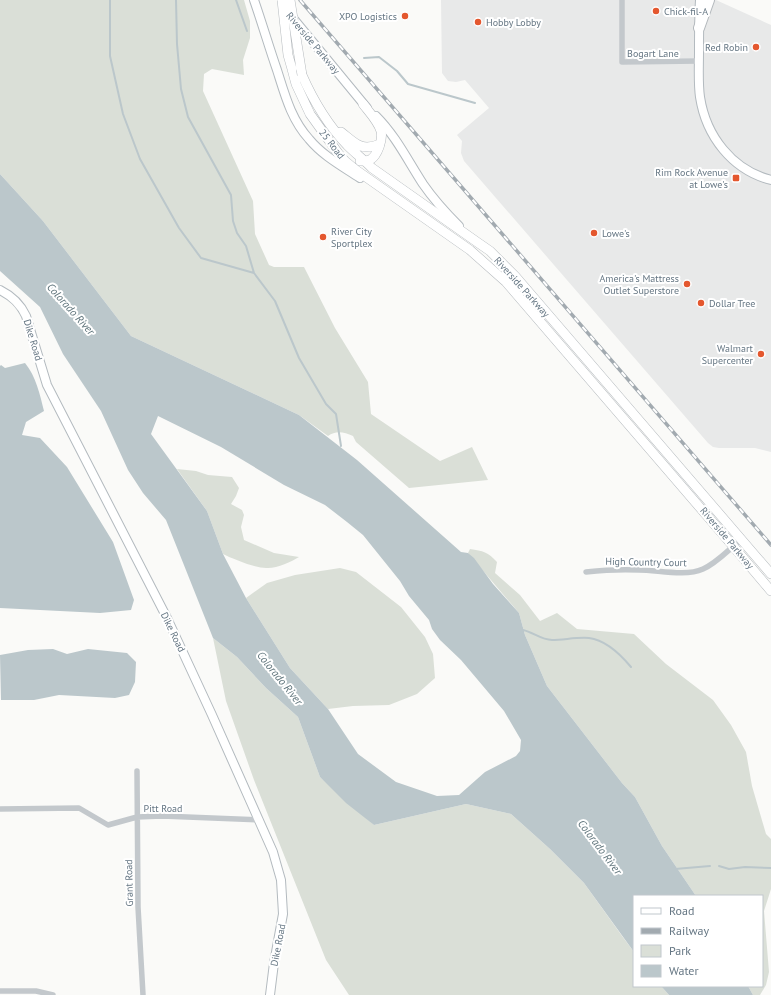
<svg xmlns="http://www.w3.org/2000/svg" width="771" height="995" font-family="'PT Sans',sans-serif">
<rect width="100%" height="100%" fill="#fafaf8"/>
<path fill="#e8e9e9" d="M441 0H716L771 25V452L755 448H719L713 447 708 443 464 161 461 153 462 141 457 135 489 108 465 80 456 82 448 81 442 73Z"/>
<path fill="#dadfd7" d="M0 0H244L250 21V38L243 60 244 75 212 69 204 74 203 91 253 201 255 234 269 265 274 267H304L335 328 368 382 371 414 440 461 472 447 488 480 409 488 356 442 353 436C344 432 336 430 328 436L299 415 131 336 43 221 0 174Z
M177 469 196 471 208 475 232 477 239 488 236 496 231 504 242 510 244 515 241 527 244 540 274 553 299 557C291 562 276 569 266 568 255 568 233 559 223 554L207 511Z
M470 549C483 551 488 552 497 562L495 573 520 595 540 621 557 613 577 629 634 634 666 664 713 700 731 725 746 752 752 786 766 834 771 839V889L764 911 769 972 766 985 760 995H753L748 986H762V896H696L662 846 635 797 622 783 547 686 525 635 519 613 468 553Z
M340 568 356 572 401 607 425 637 433 654 435 678 417 694 389 705 353 706 328 709 290 668 246 598 267 583 295 575Z
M213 638 237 657 266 688 298 717 320 777 374 825 466 804 511 814 550 849 584 883 622 936 634 952V986H661L669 995H349L326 960 254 780 226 701Z"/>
<path fill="#bbc7cb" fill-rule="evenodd" d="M0 174 43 221 131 336 299 415 357 460 461 552 468 553 474 558 493 584 519 613 525 635 547 686 622 783 635 797 662 846 696 896H634V952L584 883 550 849 511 814 466 804 374 825 346 803 320 777 298 717 266 688 237 657 213 638 166 520 143 493 128 470 101 411 63 354 40 307 0 271ZM158 416 221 447 284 485 325 505 347 522 363 535 400 581 409 596 429 620 432 629 440 640 461 660 504 711 521 740 520 751 516 756 485 772 459 795 437 796 396 782 358 754 328 709 290 668 246 598 223 554 207 511 151 434Z
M25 363C36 376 40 395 44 411L26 422 22 435 40 438 67 467 113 542 134 600 131 610 100 613 0 608V366L1 365 5 368Z
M53 649 67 654 88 649 127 653 136 662 135 682 129 695 115 698 59 695 34 700H1L0 655 28 650Z
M661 986H748L753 995H669Z"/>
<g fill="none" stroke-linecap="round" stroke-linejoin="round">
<path stroke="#bbc7cb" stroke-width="2" d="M110 0V56L123 114 140 159 179 228 201 258 254 273 275 301 299 358 326 404 336 414 341 446
M176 0 177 44 181 89 188 117 231 195 233 221 237 233 246 246 254 273
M236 0 247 31
M364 58 379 57 397 71 408 84 475 103
M523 630C533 632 541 640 552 640 564 640 576 637 589 638 605 640 621 655 631 667
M719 866 729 869 745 867 771 868
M675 869 710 866"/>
<defs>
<path id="secondary" d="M254 0C262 23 269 47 277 70 285 95 291 119 309 139 323 156 342 166 360 178
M700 0C699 17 699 34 699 52 699 67 698 83 700 97 706 136 732 170 771 180
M292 17 367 108
M376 116C396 136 408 161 423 184 434 200 446 213 459 226
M0 290C12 296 20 303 26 316L47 385 167 618 212 715 273 852 281 880 283 914 274 963 270 995"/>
<path id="primary" d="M292 69 296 84 310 114 338 153 345 161 356 170 470 250 506 282 733 546 771 591
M302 75C313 100 328 125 347 145 355 153 364 160 372 168L477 242 490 251 515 276 771 574
M341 132C355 143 361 152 380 144
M360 161C363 161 367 161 370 160 378 155 383 139 381 131 378 121 369 112 363 104"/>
<path id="highway" d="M699 28 709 0"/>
</defs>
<use href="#secondary" stroke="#b3babf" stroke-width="10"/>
<use href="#primary" stroke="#b5babe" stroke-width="10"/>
<use href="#highway" stroke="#b4b9bd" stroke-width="12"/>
<path stroke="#c3c8cc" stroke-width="5.5" d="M622 0V62L699 61
M586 572C604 570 621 569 639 570 658 570 685 577 703 569 717 563 729 549 742 539
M137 771 138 907 143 995
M0 809 79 808 108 825 137 817 162 816 260 820
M0 991H36L53 995"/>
<use href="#secondary" stroke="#fff" stroke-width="8"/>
<use href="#primary" stroke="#fff" stroke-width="9"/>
<use href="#highway" stroke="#fff" stroke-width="10"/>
<defs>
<path id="rail" d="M300 0 771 545"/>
</defs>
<use href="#rail" stroke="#a2aab0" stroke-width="3.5"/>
<use href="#rail" stroke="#fff" stroke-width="2" stroke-dasharray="6" stroke-linecap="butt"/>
<defs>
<path id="primary-bridge" d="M282 0 288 55 292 69
M290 0 302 75"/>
</defs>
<use href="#primary-bridge" stroke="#b5babe" stroke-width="10" stroke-linecap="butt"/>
<use href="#primary-bridge" stroke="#fff" stroke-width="9"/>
</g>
<g fill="#e4572e" stroke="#fff" stroke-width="1.5">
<circle cx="656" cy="11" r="4"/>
<circle cx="405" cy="16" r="4"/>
<circle cx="478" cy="22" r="4"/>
<circle cx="756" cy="47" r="4"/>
<rect x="732" y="174" width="8" height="8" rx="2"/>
<circle cx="594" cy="233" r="4"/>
<circle cx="323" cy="237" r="4"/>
<circle cx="687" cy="284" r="4"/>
<circle cx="701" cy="303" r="4"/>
<circle cx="761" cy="354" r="4"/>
</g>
<g text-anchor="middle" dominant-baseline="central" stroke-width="4" stroke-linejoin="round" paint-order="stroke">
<g font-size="10" fill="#657683" stroke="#fff" text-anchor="start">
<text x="664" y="11">Chick-fil-A</text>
<text x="397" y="16" text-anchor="end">XPO Logistics</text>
<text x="486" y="22">Hobby Lobby</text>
<text x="748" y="47" text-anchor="end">Red Robin</text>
<text x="728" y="172" text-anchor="end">Rim Rock Avenue<tspan x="728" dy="12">at Lowe's</tspan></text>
<text x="331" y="231">River City<tspan x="331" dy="12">Sportplex</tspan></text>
<text x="602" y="233">Lowe's</text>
<text x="679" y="278" text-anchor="end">America's Mattress<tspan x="679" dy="12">Outlet Superstore</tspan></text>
<text x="709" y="303">Dollar Tree</text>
<text x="753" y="348" text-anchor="end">Walmart<tspan x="753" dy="12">Supercenter</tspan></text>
</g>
<g font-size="10" fill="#657683" stroke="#fff">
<text transform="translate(313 43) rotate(50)">Riverside Parkway</text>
<text x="653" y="53">Bogart Lane</text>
<text transform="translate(332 144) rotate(52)">25 Road</text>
<text transform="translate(522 287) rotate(48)">Riverside Parkway</text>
<text transform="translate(33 340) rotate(73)">Dike Road</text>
<text transform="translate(727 538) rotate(50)">Riverside Parkway</text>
<text transform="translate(646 562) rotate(1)">High Country Court</text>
<text transform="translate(173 632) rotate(64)">Dike Road</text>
<text x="163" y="808">Pitt Road</text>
<text transform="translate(129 883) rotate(-91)">Grant Road</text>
<text transform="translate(278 945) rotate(-79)">Dike Road</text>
</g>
<g font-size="11" font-style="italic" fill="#60757c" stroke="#fff">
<text transform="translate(71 309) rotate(48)">Colorado River</text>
<text transform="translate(280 678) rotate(51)">Colorado River</text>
<text transform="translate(600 847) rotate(53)">Colorado River</text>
</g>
</g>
<rect x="633" y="895" width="130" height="92" fill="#ffffff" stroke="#c1c8cd"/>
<rect x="641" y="908" width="20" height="6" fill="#ffffff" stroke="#c1c8cd"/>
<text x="669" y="915" font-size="12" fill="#657683">Road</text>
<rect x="641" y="928" width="20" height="6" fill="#a2aab0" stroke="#c1c8cd"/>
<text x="669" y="935" font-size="12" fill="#657683">Railway</text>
<rect x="641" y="945" width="20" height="12" fill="#dadfd7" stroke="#c1c8cd"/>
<text x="669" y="955" font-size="12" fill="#657683">Park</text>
<rect x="641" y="965" width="20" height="12" fill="#bbc7cb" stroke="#c1c8cd"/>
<text x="669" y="975" font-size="12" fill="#657683">Water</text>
</svg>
